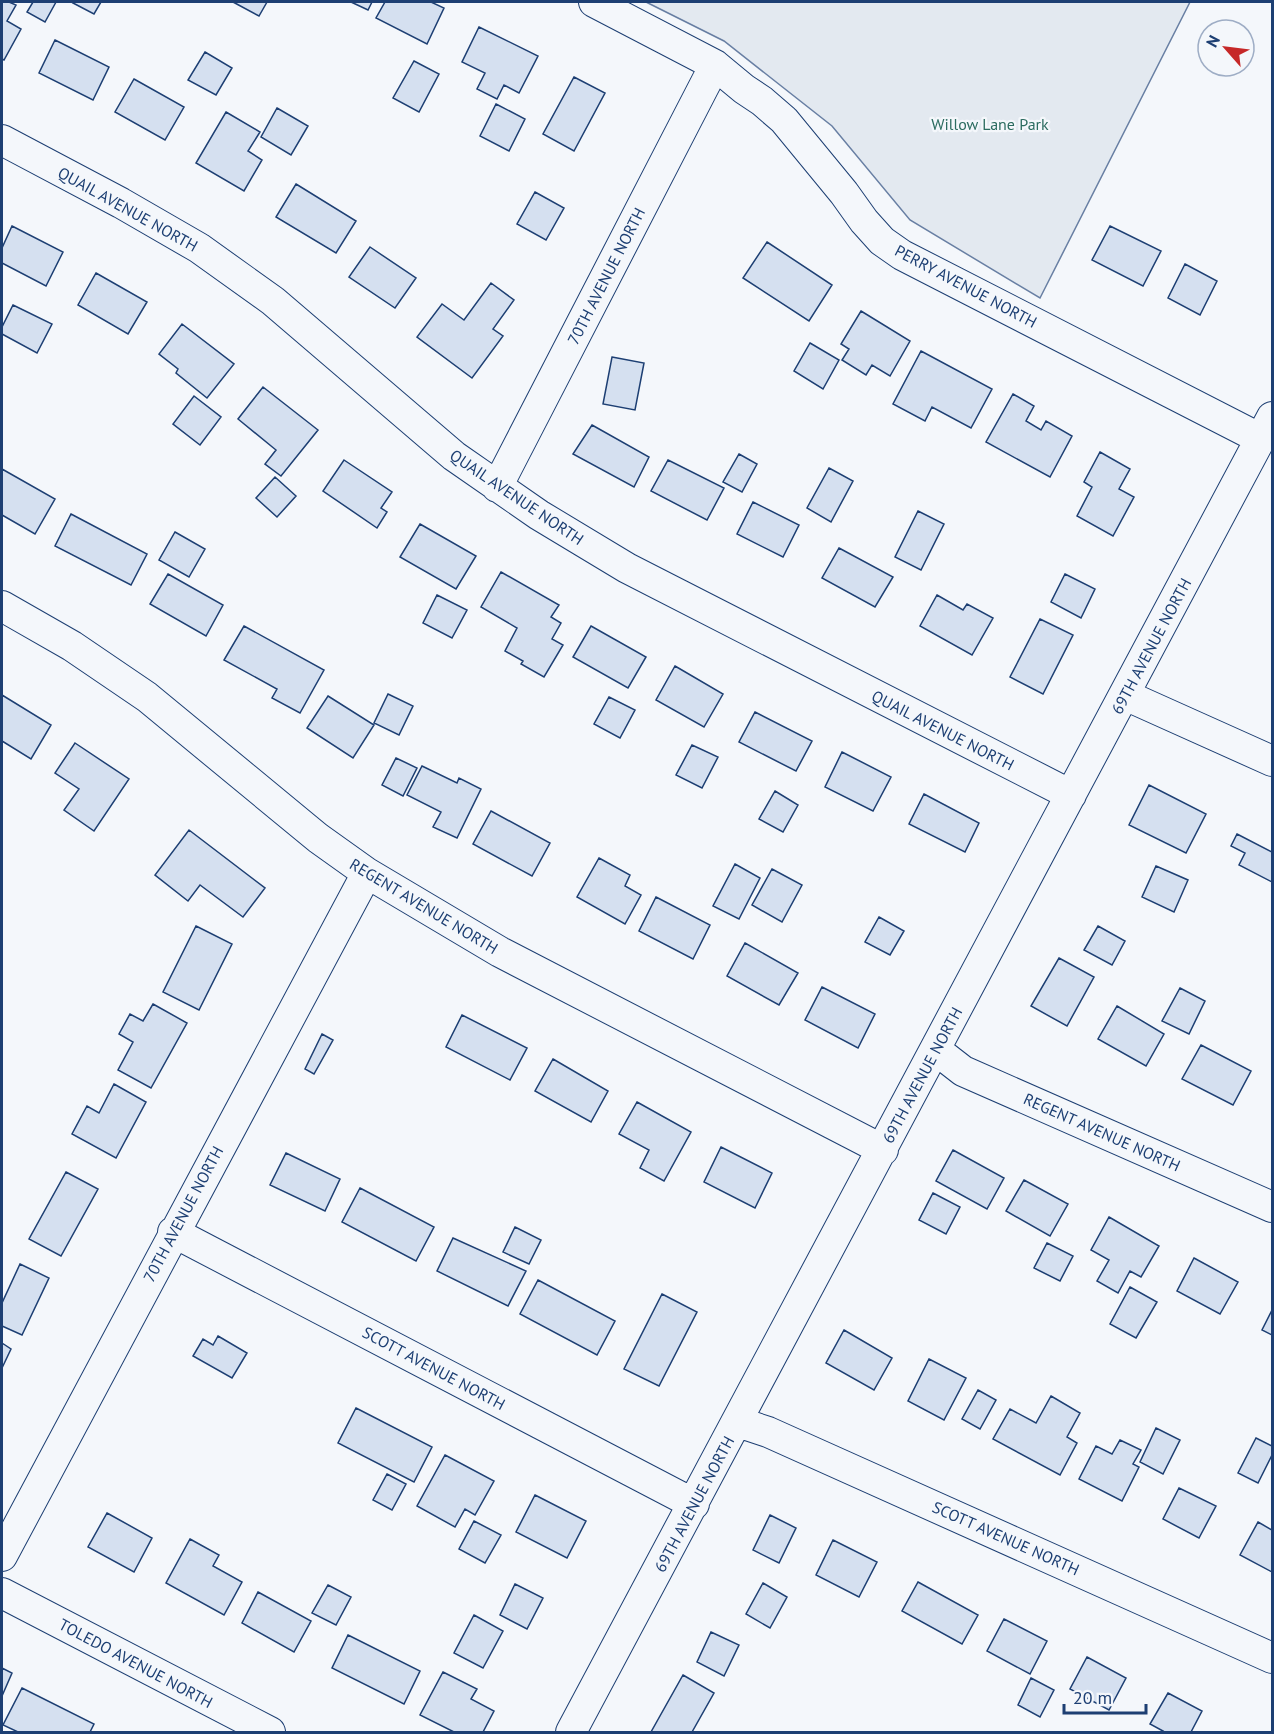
<svg xmlns="http://www.w3.org/2000/svg" width="1274" height="1734" font-family="'PT Sans',sans-serif">
<rect width="100%" height="100%" fill="#f4f7fb"/>
<path fill="#e3e9f0" stroke="#687fa3" stroke-width="1.5" d="M646 2H1190L1040 298 910 220 832 126 724 41Z"/>
<path fill="#d5e0f0" stroke="#1d3f73" stroke-width="1.5" d="M2 2H9L16 5 7 21 21 29 4 60 2 59Z
M33 2H56L45 22 27 12Z
M74 2H101L94 14 73 3Z
M233 2H267L259 16Z
M351 2H372L368 10Z
M385 2H431L444 8 427 44 376 18Z
M479 27 538 56 519 93 504 85 497 99 477 89 485 73 462 62Z
M55 40 109 67 93 100 39 73Z
M205 52 232 68 216 95 188 80Z
M414 61 439 74 419 112 393 98Z
M574 77 605 93 574 151 543 134Z
M134 79 184 107 165 140 115 112Z
M496 104 525 119 509 151 480 136Z
M277 108 308 126 291 155 261 137Z
M226 112 260 132 248 151 262 160 244 191 196 163Z
M296 184 356 221 336 253 276 217Z
M535 192 564 208 546 240 517 224Z
M12 226 63 252 46 286 2 263V248Z
M1110 226 1161 251 1143 286 1092 260Z
M767 242 832 285 809 321 743 278Z
M370 247 416 278 395 308 349 277Z
M1185 264 1217 281 1200 315 1168 298Z
M96 273 147 302 128 334 78 305Z
M491 283 514 300 493 329 503 336 472 378 417 337 442 304 464 320Z
M13 305 52 324 37 353 2 334V327Z
M861 311 910 341 890 376 872 365 866 375 842 360 849 349 841 344Z
M182 324 234 364 207 398 176 373 178 369 159 354Z
M810 343 839 360 823 389 794 371Z
M921 351 992 389 971 428 932 407 925 421 893 404Z
M612 357 644 363 635 410 603 404Z
M263 387 318 430 281 476 265 464 276 450 238 419Z
M1013 394 1034 406 1026 421 1041 430 1046 421 1072 436 1050 477 986 442Z
M194 396 221 417 200 445 173 424Z
M592 425 649 457 634 487 573 454Z
M1100 452 1130 469 1119 489 1134 497 1113 536 1077 516 1092 487 1084 482Z
M739 454 757 464 742 492 723 482Z
M344 460 392 492 381 508 387 512 377 528 323 491Z
M668 460 724 488 707 520 651 491Z
M829 468 853 481 831 522 807 508Z
M2 469 55 499 35 534 2 515Z
M275 477 296 496 277 517 256 498Z
M753 502 799 525 783 557 737 534Z
M918 511 944 524 921 570 895 557Z
M71 514 147 554 131 585 55 546Z
M420 524 476 556 456 589 400 557Z
M175 532 205 549 189 577 159 560Z
M839 548 893 577 875 607 822 578Z
M501 572 559 605 551 617 561 623 552 639 563 645 544 677 521 664 523 661 505 651 517 628 481 607Z
M168 574 223 605 206 636 150 604Z
M1065 574 1095 589 1081 618 1051 602Z
M437 595 467 610 452 638 423 623Z
M937 595 963 610 967 604 993 618 972 655 920 626Z
M1040 619 1073 635 1043 694 1010 677Z
M244 626 324 670 300 713 272 698 277 689 224 660Z
M591 626 646 657 628 688 573 657Z
M675 666 723 694 704 727 656 700Z
M388 694 413 706 399 735 374 723Z
M2 695 51 725 31 759 2 741Z
M328 696 374 725 353 758 307 728Z
M609 697 635 710 620 738 594 724Z
M755 712 812 741 796 771 739 742Z
M75 743 129 779 94 831 64 810 79 789 55 773Z
M692 745 718 757 702 788 676 775Z
M842 752 891 777 873 811 825 787Z
M396 758 417 768 403 796 382 785Z
M422 766 457 783 459 778 481 789 457 838 433 827 441 812 407 795Z
M1149 785 1206 814 1186 853 1129 825Z
M775 791 798 805 783 832 759 819Z
M924 794 979 823 965 852 909 824Z
M491 811 550 843 532 876 473 844Z
M189 830 265 888 243 917 200 885 188 901 155 875Z
M1237 834 1272 852V882L1239 865 1245 853 1231 846Z
M599 858 630 875 625 886 641 895 625 924 577 897Z
M735 864 760 878 739 919 713 906Z
M1156 866 1188 880 1174 912 1142 897Z
M772 869 802 885 782 922 752 905Z
M656 897 710 925 693 959 639 931Z
M879 917 904 931 890 955 865 942Z
M196 926 232 944 199 1010 163 992Z
M1098 926 1125 941 1112 965 1084 950Z
M745 943 798 973 779 1005 727 976Z
M1059 958 1094 977 1067 1026 1031 1006Z
M822 987 875 1014 858 1048 805 1020Z
M1180 988 1205 1001 1189 1034 1162 1021Z
M153 1004 187 1023 151 1088 118 1070 133 1042 119 1034 130 1014 143 1021Z
M1117 1006 1164 1034 1146 1066 1098 1039Z
M462 1015 527 1048 510 1080 446 1047Z
M322 1034 333 1040 314 1074 305 1069Z
M1201 1045 1251 1071 1233 1105 1182 1079Z
M553 1059 608 1091 591 1122 535 1091Z
M114 1084 146 1102 116 1158 72 1134 87 1106 99 1113Z
M637 1102 691 1132 664 1181 640 1168 649 1150 619 1134Z
M721 1147 772 1173 755 1208 704 1182Z
M953 1150 1004 1178 987 1209 936 1181Z
M286 1153 340 1179 325 1211 270 1185Z
M66 1172 98 1189 61 1256 29 1239Z
M1024 1180 1068 1204 1050 1236 1006 1211Z
M360 1188 434 1227 416 1261 342 1222Z
M933 1193 960 1207 946 1234 919 1220Z
M1109 1217 1159 1246 1141 1277 1130 1271 1118 1293 1097 1281 1109 1260 1091 1250Z
M515 1227 541 1240 529 1264 503 1252Z
M453 1238 526 1271 508 1306 437 1271Z
M1047 1243 1073 1256 1060 1281 1034 1268Z
M1194 1258 1238 1282 1220 1314 1177 1291Z
M20 1264 49 1278 22 1335 2 1326V1303Z
M538 1280 615 1321 597 1355 520 1314Z
M1130 1287 1157 1302 1136 1338 1110 1324Z
M662 1294 697 1312 659 1386 624 1369Z
M1272 1310V1335L1262 1330Z
M844 1330 892 1358 874 1390 826 1363Z
M218 1336 247 1353 232 1378 193 1356 203 1339 213 1345Z
M2 1343 11 1349 2 1368Z
M929 1359 966 1378 944 1420 908 1401Z
M978 1390 996 1400 980 1429 962 1419Z
M1051 1396 1080 1413 1067 1437 1077 1443 1060 1475 993 1439 1010 1409 1036 1423Z
M356 1408 432 1447 414 1482 338 1443Z
M1156 1428 1180 1440 1163 1474 1140 1462Z
M1256 1438 1272 1446V1455L1258 1483 1238 1473Z
M1120 1440 1141 1450 1133 1464 1139 1467 1122 1501 1079 1479 1096 1446 1112 1454Z
M445 1455 494 1481 475 1515 465 1509 455 1527 417 1506Z
M387 1474 406 1484 392 1510 373 1500Z
M1179 1488 1216 1506 1199 1538 1163 1519Z
M535 1495 586 1521 567 1558 516 1532Z
M107 1513 152 1538 134 1572 88 1547Z
M770 1515 796 1528 779 1563 753 1550Z
M474 1521 501 1535 485 1563 459 1549Z
M1258 1522 1272 1530V1572L1240 1555Z
M190 1539 219 1555 213 1566 242 1582 224 1615 166 1583Z
M833 1540 877 1562 859 1597 816 1575Z
M918 1582 978 1615 962 1644 902 1611Z
M763 1583 787 1597 770 1628 746 1614Z
M515 1584 543 1598 527 1629 500 1615Z
M328 1585 351 1597 336 1625 312 1613Z
M258 1592 311 1621 294 1652 242 1623Z
M474 1615 503 1631 483 1668 454 1653Z
M1004 1619 1047 1641 1030 1674 987 1651Z
M711 1632 739 1645 724 1676 697 1662Z
M348 1635 420 1671 404 1704 332 1668Z
M1087 1657 1126 1678 1109 1710 1070 1689Z
M2 1668 12 1673 2 1696Z
M443 1672 477 1689 471 1699 494 1711 483 1732H454L420 1715Z
M683 1675 714 1693 692 1732H651Z
M1031 1678 1054 1690 1040 1717 1018 1705Z
M22 1688 94 1724 90 1732H18L3 1725Z
M1168 1693 1202 1711 1191 1732H1162L1163 1731 1150 1724Z"/>
<g fill="none" stroke-linecap="round" stroke-linejoin="round">
<defs>
<path id="minor" d="M594 2 715 65 744 89 762 101 784 120 844 193 864 221 882 241 902 255 1261 439
M2 140 121 203 199 248 273 301 454 456 539 515 627 568 1071 795
M497 487 715 65
M2 606 72 646 147 697 318 838 367 873 500 952 883 1150
M1125 695 1272 761
M936 1050 963 1071 1272 1207
M173 1232 694 1504
M738 1422 768 1432 1272 1658
M2 1556 367 873
M2 1593 270 1732
M571 1732 1272 417"/>
</defs>
<use href="#minor" stroke="#1d3f73" stroke-width="32"/>
<use href="#minor" stroke="#f4f7fb" stroke-width="30"/>
</g>
<g text-anchor="middle" dominant-baseline="central" stroke-width="4.5" stroke-linejoin="round" paint-order="stroke">
<g font-size="16" fill="#2c6c60" stroke="#f4f7fb">
<text x="990" y="124">Willow Lane Park</text>
</g>
<g font-size="16" fill="#1d3f73" stroke="#f4f7fb">
<text transform="translate(128 209) rotate(29)">QUAIL AVENUE NORTH</text>
<text transform="translate(606 276) rotate(-63)">70TH AVENUE NORTH</text>
<text transform="translate(966 286) rotate(28)">PERRY AVENUE NORTH</text>
<text transform="translate(517 497) rotate(34)">QUAIL AVENUE NORTH</text>
<text transform="translate(1151 646) rotate(-62)">69TH AVENUE NORTH</text>
<text transform="translate(943 730) rotate(27)">QUAIL AVENUE NORTH</text>
<text transform="translate(424 906) rotate(31)">REGENT AVENUE NORTH</text>
<text transform="translate(922 1075) rotate(-62)">69TH AVENUE NORTH</text>
<text transform="translate(1102 1132) rotate(24)">REGENT AVENUE NORTH</text>
<text transform="translate(183 1214) rotate(-62)">70TH AVENUE NORTH</text>
<text transform="translate(434 1368) rotate(28)">SCOTT AVENUE NORTH</text>
<text transform="translate(694 1504) rotate(-62)">69TH AVENUE NORTH</text>
<text transform="translate(1006 1538) rotate(24)">SCOTT AVENUE NORTH</text>
<text transform="translate(136 1663) rotate(28)">TOLEDO AVENUE NORTH</text>
</g>
</g>
<rect width="1274" height="1734" fill="none" stroke="#1d3f73" stroke-width="6"/>
<g transform="translate(1226 48) rotate(298)"><circle r="28" fill="#f4f7fb" stroke="#9eadc5" stroke-width="1.5"/>
<path d="M0-4.5L10 22L0 15L-10 22Z" fill="#c62828"/>
<text y="-9" font-size="16" font-weight="bold" text-anchor="middle" fill="#1d3f73">N</text>
</g>
<path d="M1064 1704v9h82v-9" fill="none" stroke="#1d3f73" stroke-width="3"/>
<text x="1073" y="1704" font-size="18" fill="#1d3f73" stroke="#f4f7fb" stroke-width="4.5" paint-order="stroke">20 m</text>
</svg>
